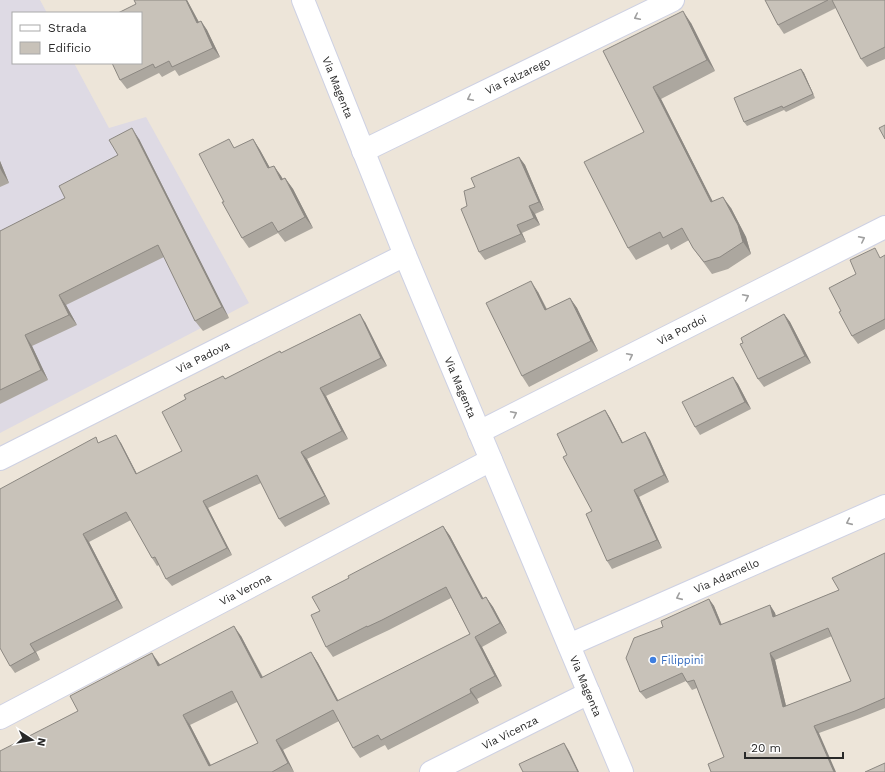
<svg xmlns="http://www.w3.org/2000/svg" width="885" height="772" font-family="'Work Sans',sans-serif">
<rect width="100%" height="100%" fill="#ede5d9"/>
<path fill="#dedae4" d="M0 0H40L47 13H13V63H74L109 128 146 117 249 303 0 433Z"/>
<g fill="none" stroke-linecap="round" stroke-linejoin="round">
<defs>
<g id="street">
<path id="s1" d="M363 151 673 0"/>
<path id="s2" d="M479 432 885 227"/>
<path id="s3" d="M0 459 405 255"/>
<path id="s4" d="M569 645 885 506"/>
<path id="s5" d="M0 718 491 460"/>
<path id="s6" d="M431 772 589 693"/>
</g>
<g id="secondary">
<path id="s7" d="M303 0 405 255 622 772"/>
</g>
</defs>
<use href="#street" stroke="#ced1e3" stroke-width="24"/>
<use href="#secondary" stroke="#ced1e3" stroke-width="24"/>
<use href="#street" stroke="#fff" stroke-width="22"/>
<use href="#secondary" stroke="#fff" stroke-width="22"/>
</g>
<path fill="#aca79f" fill-rule="evenodd" d="M134 0H187L199 22 201 21 207 30 220 57 179 76 175 70 162 77 159 73 127 89 120 80 136 4Z
M765 0H885V59L867 67 861 59 836 8 784 34 778 25Z
M691 23 715 71 661 99 713 202 731 208 746 237 751 254 728 269 712 274 693 248 689 240 671 250 668 244 636 260 628 248 644 132 603 51Z
M801 69 804 73 815 98 786 112 784 110 747 126 744 122Z
M139 139 229 318 203 331 195 321 164 257 66 305 77 325 32 346 48 380 0 404V231L65 198 118 155Z
M253 139 260 150 270 168 274 166 283 179 285 178 293 189 313 228 285 242 278 233 249 248 242 238 224 202 235 148Z
M519 157 525 165 544 210 535 214 540 225 522 233 526 242 485 260 479 252 475 187Z
M0 161 9 183 0 187Z
M885 255V329L858 344 852 336 841 311 856 274Z
M538 292 547 309 570 298 577 308 598 351 529 387 522 376Z
M784 314 790 322 811 363 764 387 758 379 743 343Z
M365 322 387 366 326 396 348 439 307 459 330 504 285 527 279 519 261 483 208 508 232 555 172 586 166 579 159 565 157 566 152 558 131 520 89 542 123 608 36 652 40 660 15 673 10 666 100 442 121 443 137 474 182 451 186 399 225 379 281 353Z
M733 377 738 384 751 409 700 435 695 427Z
M605 410 610 418 623 443 645 432 650 440 669 482 639 497 662 548 612 569 607 561 592 511 567 455Z
M443 526 450 536 483 599 486 597 493 607 507 633 482 647 502 686 477 699 479 703 388 750 385 745 360 758 353 748 339 721 283 750 294 772H1L78 711 159 663 160 665 241 636 263 677 311 652 318 663 338 701 470 634 451 598 389 630 374 637 333 657 326 647 320 611 349 578ZM237 702 258 743 211 765 190 725Z
M885 553V708L860 718 819 733 724 757 697 688 692 690 686 681 646 699 640 692 663 627 709 599 714 606 722 625 770 605 775 613 776 616 839 590ZM832 636 851 681 786 706 775 660Z"/>
<path fill="#8c8882" d="M186 0H187L204 32 197 23Z
M683 11 691 23 715 71 707 60Z
M201 21 207 30 220 57 213 48Z
M801 69 804 73 815 98 813 94Z
M653 87 661 99 719 214 711 202Z
M132 128 139 139 229 318 222 307Z
M253 139 260 150 276 179 268 168Z
M519 157 525 165 544 210 539 202Z
M0 161 9 183 2 172 0 168Z
M274 166 281 176 289 191 281 180Z
M285 178 293 189 313 228 305 217Z
M723 197 731 208 746 237 751 254 743 242Z
M529 206 535 214 540 225 534 218Z
M517 225 522 233 526 242 521 234Z
M531 281 538 292 552 321 545 310Z
M59 295 66 305 77 325 69 315Z
M570 298 577 308 598 351 591 341Z
M360 314 365 322 387 366 381 358Z
M784 314 790 322 811 363 805 356Z
M25 335 32 346 48 380 41 370Z
M733 377 738 384 751 409 745 402Z
M320 388 326 396 348 439 342 431Z
M605 410 610 418 627 451 622 443Z
M645 432 650 440 669 482 664 475Z
M116 435 121 443 141 482 136 474Z
M301 452 307 459 330 504 325 496Z
M634 490 639 497 662 548 657 540Z
M203 501 208 508 232 555 227 548Z
M443 526 450 536 489 609 482 599Z
M83 534 89 542 123 608 117 600Z
M486 597 493 607 507 633 500 623Z
M709 599 714 606 725 633 720 625Z
M770 605 775 613 778 625 773 617Z
M234 626 241 636 268 688 261 678Z
M475 637 482 647 502 686 495 676Z
M30 644 36 652 40 660Z
M311 652 318 663 344 711 337 701Z
M152 653 159 663 165 676 158 666Z
M770 653 775 660 788 714 783 707Z
M470 689 477 699 479 703 471 693Z
M183 715 190 725 214 772 209 766Z
M814 726 819 733 836 772H834Z
M276 740 283 750 294 772 288 763Z
M564 743 569 751 579 772H578Z"/>
<path fill="#c8c2b9" stroke="#8c8882" fill-rule="evenodd" d="M134 0H186L197 23 201 21 213 48 172 67 169 61 155 68 153 64 120 80 112 63H141V13H118L136 4Z
M765 0H828L778 25Z
M832 0H885V47L861 59Z
M683 11 707 60 653 87 711 202 723 197 738 225 743 242 720 257 704 262 693 248 682 228 663 238 660 232 628 248 584 162 644 132 603 51Z
M801 69 813 94 783 108 782 106 744 122 734 98Z
M885 125V139L879 128Z
M132 128 222 307 195 321 158 245 59 295 69 315 25 335 41 370 0 390V231L65 198 59 186 118 155 109 140Z
M229 139 234 148 253 139 268 168 274 166 281 180 285 178 305 217 278 232 272 222 242 238 222 202H224L199 154Z
M519 157 539 202 529 206 534 218 517 225 521 234 479 252 461 209 467 206 464 191 475 187 471 178Z
M875 248 880 258 885 255V319L852 336 839 312 841 311 829 288 856 274 850 260Z
M531 281 545 310 570 298 591 341 522 376 486 303Z
M360 314 381 358 320 388 342 431 301 452 325 496 279 519 257 475 203 501 227 548 166 579 155 557 152 558 126 512 83 534 117 600 30 644 35 652 10 666 0 648V489L96 437 98 443 116 435 136 474 182 451 162 412 186 399 184 395 223 376 225 379 280 351 281 353Z
M784 314 805 356 758 379 740 344 743 343 741 338Z
M733 377 745 402 695 427 682 402Z
M605 410 622 443 645 432 664 475 634 490 657 540 607 561 586 514 592 511 563 457 567 455 557 434Z
M443 526 482 599 486 597 500 623 475 637 495 676 470 689 471 693 381 740 378 735 353 748 333 710 276 740 288 763 272 772H1L0 770V751L78 711 70 696 152 653 158 666 234 626 261 678 311 652 337 701 470 634 446 587 382 620 367 627V626L326 647 311 615 320 611 312 597 349 578 348 576ZM232 691 258 743 209 766 183 715Z
M885 553V698L855 711 814 726 834 772H711L708 764 724 757 694 680 687 682 682 673 640 692 626 658 634 638 663 627 661 621 709 599 720 625 770 605 773 617 839 590 832 578ZM828 628 851 681 783 707 770 653Z
M564 743 578 772H523L519 764Z
M885 763V772H865Z"/>
<defs><path id="oneway-chevron" d="M-2-3.5L2.5 0L-2 3.5" fill="none" stroke-width="1.6" stroke-linecap="round" stroke-linejoin="round"/></defs>
<g stroke="#9f9f9f">
<use href="#oneway-chevron" transform="translate(637 17) rotate(154)"/>
<use href="#oneway-chevron" transform="translate(470 98) rotate(154)"/>
<use href="#oneway-chevron" transform="translate(862 239) rotate(-27)"/>
<use href="#oneway-chevron" transform="translate(746 297) rotate(-27)"/>
<use href="#oneway-chevron" transform="translate(630 356) rotate(-27)"/>
<use href="#oneway-chevron" transform="translate(514 414) rotate(-27)"/>
<use href="#oneway-chevron" transform="translate(849 522) rotate(156)"/>
<use href="#oneway-chevron" transform="translate(679 597) rotate(156)"/>
</g>
<circle fill="#3f7fe0" stroke="#fff" stroke-width="1.5" cx="653" cy="660" r="4"/>
<g text-anchor="middle" dominant-baseline="central" stroke-width="4" stroke-linejoin="round" paint-order="stroke">
<g font-size="11" fill="#292929" stroke="#fff">
<text stroke="none"><textPath href="#s1" startOffset="172">Via Falzarego</textPath></text>
<text stroke="none"><textPath href="#s7" startOffset="94">Via Magenta</textPath></text>
<text stroke="none"><textPath href="#s2" startOffset="227">Via Pordoi</textPath></text>
<text stroke="none"><textPath href="#s3" startOffset="227">Via Padova</textPath></text>
<text stroke="none"><textPath href="#s7" startOffset="418">Via Magenta</textPath></text>
<text stroke="none"><textPath href="#s4" startOffset="172">Via Adamello</textPath></text>
<text stroke="none"><textPath href="#s5" startOffset="277">Via Verona</textPath></text>
<text stroke="none"><textPath href="#s7" startOffset="742">Via Magenta</textPath></text>
<text stroke="none"><textPath href="#s6" startOffset="88">Via Vicenza</textPath></text>
</g>
<g font-size="11" fill="#366cbe" stroke="#fff" text-anchor="start">
<text x="661" y="660">Filippini</text>
</g>
</g>
<rect x="12" y="12" width="130" height="52" fill="#ffffff" stroke="#a9a9a9"/>
<rect x="20" y="25" width="20" height="6" fill="#ffffff" stroke="#a9a9a9"/>
<text x="48" y="32" font-size="12" fill="#292929">Strada</text>
<rect x="20" y="42" width="20" height="12" fill="#c8c2b9" stroke="#a9a9a9"/>
<text x="48" y="52" font-size="12" fill="#292929">Edificio</text>
<g transform="translate(32 740) rotate(102)" stroke="#ffffff" stroke-width="3" paint-order="stroke">
<path d="M0-3L7 15L0 10L-7 15Z" fill="#292929"/>
<text y="-6" font-size="11" font-weight="bold" text-anchor="middle" fill="#292929">N</text>
</g>
<path d="M745 752v6h98v-6" fill="none" stroke="#292929" stroke-width="2"/>
<text x="751" y="752" font-size="12" fill="#292929" stroke="#ffffff" stroke-width="3" paint-order="stroke">20 m</text>
</svg>
